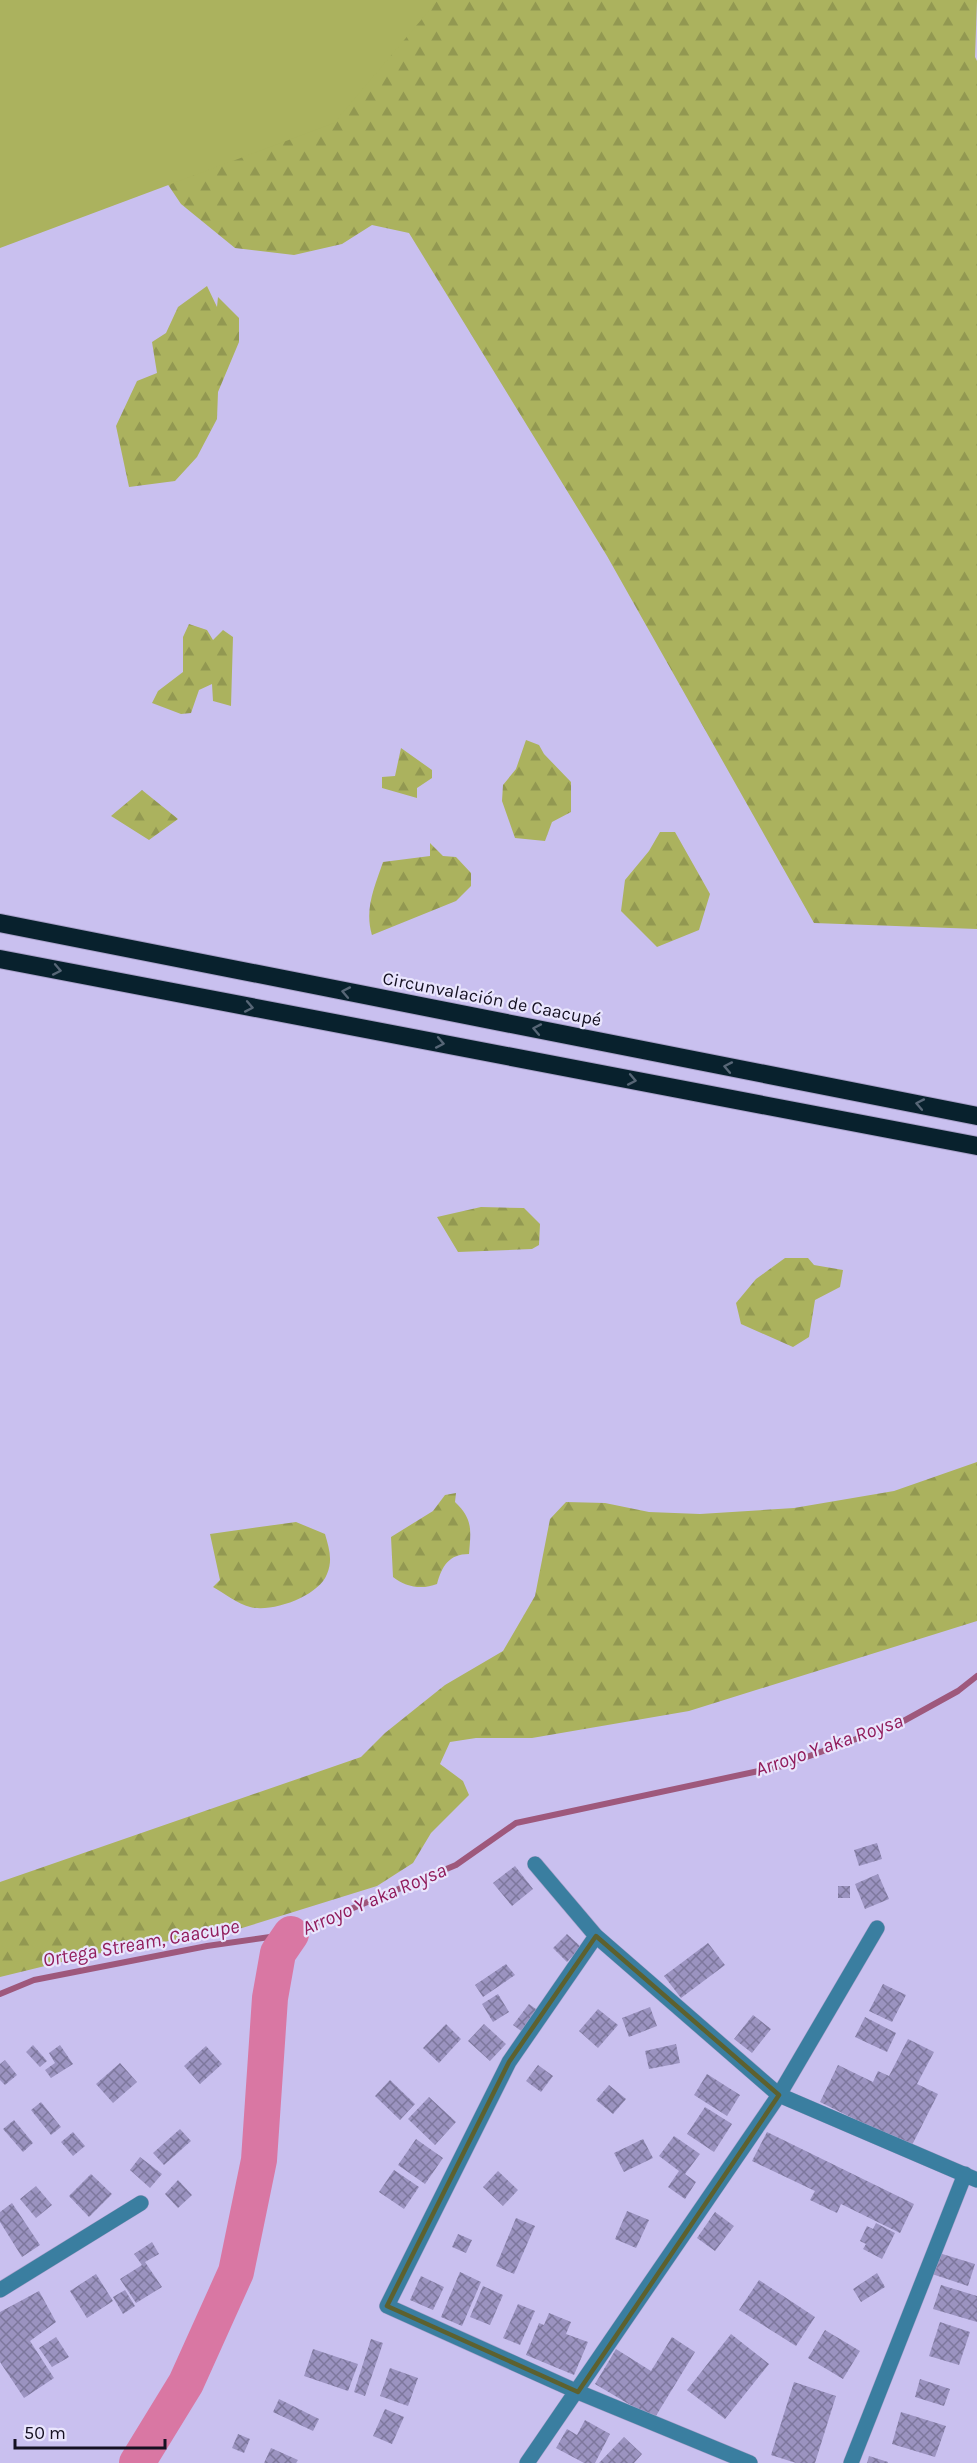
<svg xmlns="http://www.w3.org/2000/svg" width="977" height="2463" font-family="Karla,sans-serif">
<defs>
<pattern id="forest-firs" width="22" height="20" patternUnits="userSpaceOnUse" patternTransform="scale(1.5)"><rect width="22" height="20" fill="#abb25e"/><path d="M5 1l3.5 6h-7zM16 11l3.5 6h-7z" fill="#929851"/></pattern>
<pattern id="building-cross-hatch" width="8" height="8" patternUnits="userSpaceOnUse" patternTransform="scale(1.5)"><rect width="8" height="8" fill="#9b93c0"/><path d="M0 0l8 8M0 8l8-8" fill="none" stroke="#7d779c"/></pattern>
</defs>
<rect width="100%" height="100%" fill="#c9c0ef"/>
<path fill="url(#forest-firs)" d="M68 0H977L975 57 977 61V929L814 923 607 556 409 233 372 225 342 244 294 255 235 248 181 204 136 137Z
M207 286 217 307 218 297 239 318V342L218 392 217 419 197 457 175 481 129 487 116 426 137 381 157 373 152 342 166 333 178 307Z
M189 624 207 630 213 640 223 630 233 637 231 706 213 701 212 684 199 690 191 713 181 714 152 703 158 691 183 672V637Z
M526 740 539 745 544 754 571 782V812L552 822 545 841 515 838 502 801 503 785 516 769Z
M401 748 432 770V778L417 788V798L382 788V777L395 776Z
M142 790 178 819 149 840 111 816Z
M660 832H675L710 894 699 930 657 947 621 911 625 880 649 851Z
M430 843 443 856 456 857 471 873V886L456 901 372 935C364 909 375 886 383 862L430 856Z
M481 1207 524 1208 540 1224 539 1245 532 1249 458 1252 437 1217Z
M785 1258H808L814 1265 843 1270 840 1287 815 1300 809 1337 793 1347 741 1324 736 1303 756 1279Z
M977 1462V1621L689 1711 532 1738H476L450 1742 440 1764 463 1781 469 1795 431 1833 413 1863 377 1886 242 1928 90 1955 0 1977V1882L361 1757 385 1733 445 1685 503 1651 535 1596 550 1519 566 1502 605 1503 649 1512 700 1514 794 1508 894 1491Z
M456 1493 455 1502C473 1519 471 1530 469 1554 449 1554 442 1566 437 1584 422 1590 405 1587 393 1577L391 1537 433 1511 445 1495Z
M296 1522 325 1534C329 1548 333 1560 327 1574 319 1596 272 1613 250 1607 238 1604 224 1593 213 1587L220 1580 210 1534Z"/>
<path fill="#abb25e" d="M0 0H438L334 123 0 248Z"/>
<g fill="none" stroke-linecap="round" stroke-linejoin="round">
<path stroke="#9e587c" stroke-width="6" d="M0 1994 34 1980 207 1946 291 1934 456 1865 516 1823 782 1766 900 1723 958 1691 977 1676"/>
<path stroke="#d977a3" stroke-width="36" d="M137 2463 186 2383 236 2272 259 2160 270 1998 278 1953 291 1934"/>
</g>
<path fill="url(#building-cross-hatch)" d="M877 1843 882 1859 859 1866 854 1850Z
M515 1866 533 1889 512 1906 493 1883Z
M878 1874 889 1899 865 1909 855 1884Z
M838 1886H850V1898H838Z
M567 1934 581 1947 567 1962 553 1948Z
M708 1943 725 1965 681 1998 664 1976Z
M506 1964 515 1975 483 1997 475 1985Z
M883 1984 906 1995 892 2022 869 2011Z
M498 1994 509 2012 493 2022 482 2004Z
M529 2004 540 2012 524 2033 513 2025Z
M650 2007 657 2026 629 2037 622 2018Z
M598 2009 618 2025 598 2048 579 2031Z
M753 2015 771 2029 752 2053 734 2039Z
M865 2017 896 2033 887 2052 855 2037Z
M446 2024 461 2039 439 2063 423 2048Z
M484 2024 506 2044 490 2061 468 2041Z
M908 2039 934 2052 917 2084 938 2094 911 2147 820 2102 838 2065 873 2082 878 2071 889 2076Z
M676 2044 680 2063 649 2069 645 2051Z
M33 2045 47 2061 40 2067 26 2052Z
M60 2045 73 2064 51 2078 45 2070 55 2063 49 2053Z
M206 2046 222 2064 200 2084 184 2066Z
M5 2060 17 2075 5 2085 0 2080V2064Z
M120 2063 137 2082 113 2103 96 2084Z
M538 2065 553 2076 541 2092 526 2081Z
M707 2074 740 2095 727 2116 694 2095Z
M390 2080 415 2104 400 2120 375 2096Z
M609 2085 626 2099 613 2114 596 2100Z
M429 2097 456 2122 435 2145 408 2119Z
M41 2102 61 2127 51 2135 31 2110Z
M705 2107 732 2124 714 2152 687 2134Z
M14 2120 33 2143 23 2152 3 2129Z
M180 2129 191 2141 164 2165 153 2153Z
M73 2132 85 2146 73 2156 61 2142Z
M767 2132 914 2204 900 2233 841 2204 837 2213 810 2200 815 2191 752 2161Z
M674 2136 700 2154 685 2174 696 2182 685 2199 668 2187 679 2171 659 2156Z
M416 2139 443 2158 425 2184 398 2165Z
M643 2139 653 2158 624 2172 614 2153Z
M140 2157 162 2174 150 2188 130 2170Z
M394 2170 419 2187 404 2209 379 2192Z
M498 2171 518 2190 503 2206 483 2187Z
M91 2174 112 2194 89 2217 69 2196Z
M178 2180 192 2195 178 2208 165 2194Z
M36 2186 52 2205 36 2218 20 2199Z
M12 2203 40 2245 22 2257 0 2222V2212Z
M627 2211 649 2220 636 2248 615 2239Z
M715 2212 734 2226 715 2251 697 2238Z
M516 2218 535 2226 514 2274 496 2266Z
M876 2223 895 2233 882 2259 863 2249 866 2244 860 2241 867 2226 873 2229Z
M458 2234 472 2240 466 2253 452 2247Z
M152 2242 159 2254 145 2262 162 2287 136 2303 120 2279 142 2265 134 2254Z
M939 2253 975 2264 968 2286 932 2274Z
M460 2272 481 2282 462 2326 441 2317Z
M877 2273 885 2287 861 2302 853 2289Z
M96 2274 113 2301 87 2318 70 2291Z
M421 2276 444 2287 433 2310 410 2300Z
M759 2280 815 2317 796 2346 739 2310Z
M941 2285 977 2296V2322L933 2309Z
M483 2286 503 2295 490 2325 470 2317Z
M125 2290 135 2306 123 2314 113 2297Z
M39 2291 56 2322 30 2341 54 2378 24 2398 0 2362V2312Z
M518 2304 535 2311 520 2345 503 2338Z
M549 2313 571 2322 566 2334 588 2342 574 2375 526 2355 539 2323 544 2325Z
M940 2322 970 2332 959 2365 929 2356Z
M825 2330 860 2351 843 2379 808 2358Z
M731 2334 769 2364 725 2419 687 2390Z
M56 2337 69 2357 52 2367 39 2348Z
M672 2337 695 2352 654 2419 595 2384 616 2349 651 2371Z
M371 2339 383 2343 365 2396 354 2392Z
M313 2349 358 2364 348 2391 304 2376Z
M390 2368 418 2378 408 2406 380 2396Z
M920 2379 950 2389 944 2406 915 2397Z
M794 2382 836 2396 815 2463H796L771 2455Z
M279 2399 319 2419 313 2431 273 2412Z
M385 2409 404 2417 392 2444 373 2436Z
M901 2412 946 2426 935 2457 892 2444Z
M585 2420 610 2434 595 2463H584L556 2448 567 2429 577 2435Z
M238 2434 250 2439 244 2453 232 2448Z
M624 2437 642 2454 634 2463H599Z
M271 2448 298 2460 296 2463H264Z
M869 2456 888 2462V2463H867Z"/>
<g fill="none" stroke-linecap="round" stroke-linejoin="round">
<defs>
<path id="minor" d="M535 1864 596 1936 779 2095 977 2180
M596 1936 509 2062 387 2306 578 2392 750 2463
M0 2290 141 2203
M527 2463 779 2095 877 1928
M851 2463 965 2174"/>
<path id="highway" d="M0 923 977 1116
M0 959 977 1146"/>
</defs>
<use href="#minor" stroke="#a9a0ca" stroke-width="16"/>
<use href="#highway" stroke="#a9a0ca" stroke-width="20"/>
<use href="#minor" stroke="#3a7ea0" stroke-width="15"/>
<use href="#highway" stroke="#08212d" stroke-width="18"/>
</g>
<defs><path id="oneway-chevron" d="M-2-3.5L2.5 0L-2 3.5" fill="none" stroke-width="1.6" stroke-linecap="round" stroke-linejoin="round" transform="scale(1.5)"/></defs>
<g stroke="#576676">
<use href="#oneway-chevron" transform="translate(57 970) rotate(11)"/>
<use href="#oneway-chevron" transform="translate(346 992) rotate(-169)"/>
<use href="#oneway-chevron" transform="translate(249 1007) rotate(11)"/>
<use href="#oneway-chevron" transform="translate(537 1029) rotate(-169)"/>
<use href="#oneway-chevron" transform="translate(440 1043) rotate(11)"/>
<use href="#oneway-chevron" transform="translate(728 1067) rotate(-169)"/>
<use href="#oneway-chevron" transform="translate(632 1080) rotate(11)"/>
<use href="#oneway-chevron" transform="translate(920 1104) rotate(-169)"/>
</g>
<path fill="none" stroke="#5d612f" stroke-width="4.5" stroke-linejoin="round" d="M596 1936 779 2095 578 2392 387 2306 509 2062Z"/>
<g text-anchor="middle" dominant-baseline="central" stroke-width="4.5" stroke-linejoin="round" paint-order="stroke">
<g font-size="18" fill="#151122" stroke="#e9e5fd">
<text transform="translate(492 999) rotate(11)">Circunvalación de Caacupé</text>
</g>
<g font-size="20" font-style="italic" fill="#911c5c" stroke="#e9e5fd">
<text transform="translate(829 1745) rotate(-19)">Arroyo Y aka Roysa</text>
<text transform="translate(374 1899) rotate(-23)">Arroyo Y aka Roysa</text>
<text transform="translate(141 1943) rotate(-10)">Ortega Stream, Caacupe</text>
</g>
</g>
<path d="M15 2439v9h150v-9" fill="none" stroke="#151122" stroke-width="3"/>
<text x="24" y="2439" font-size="18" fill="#151122" stroke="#e9e5fd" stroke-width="4.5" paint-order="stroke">50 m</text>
</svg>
